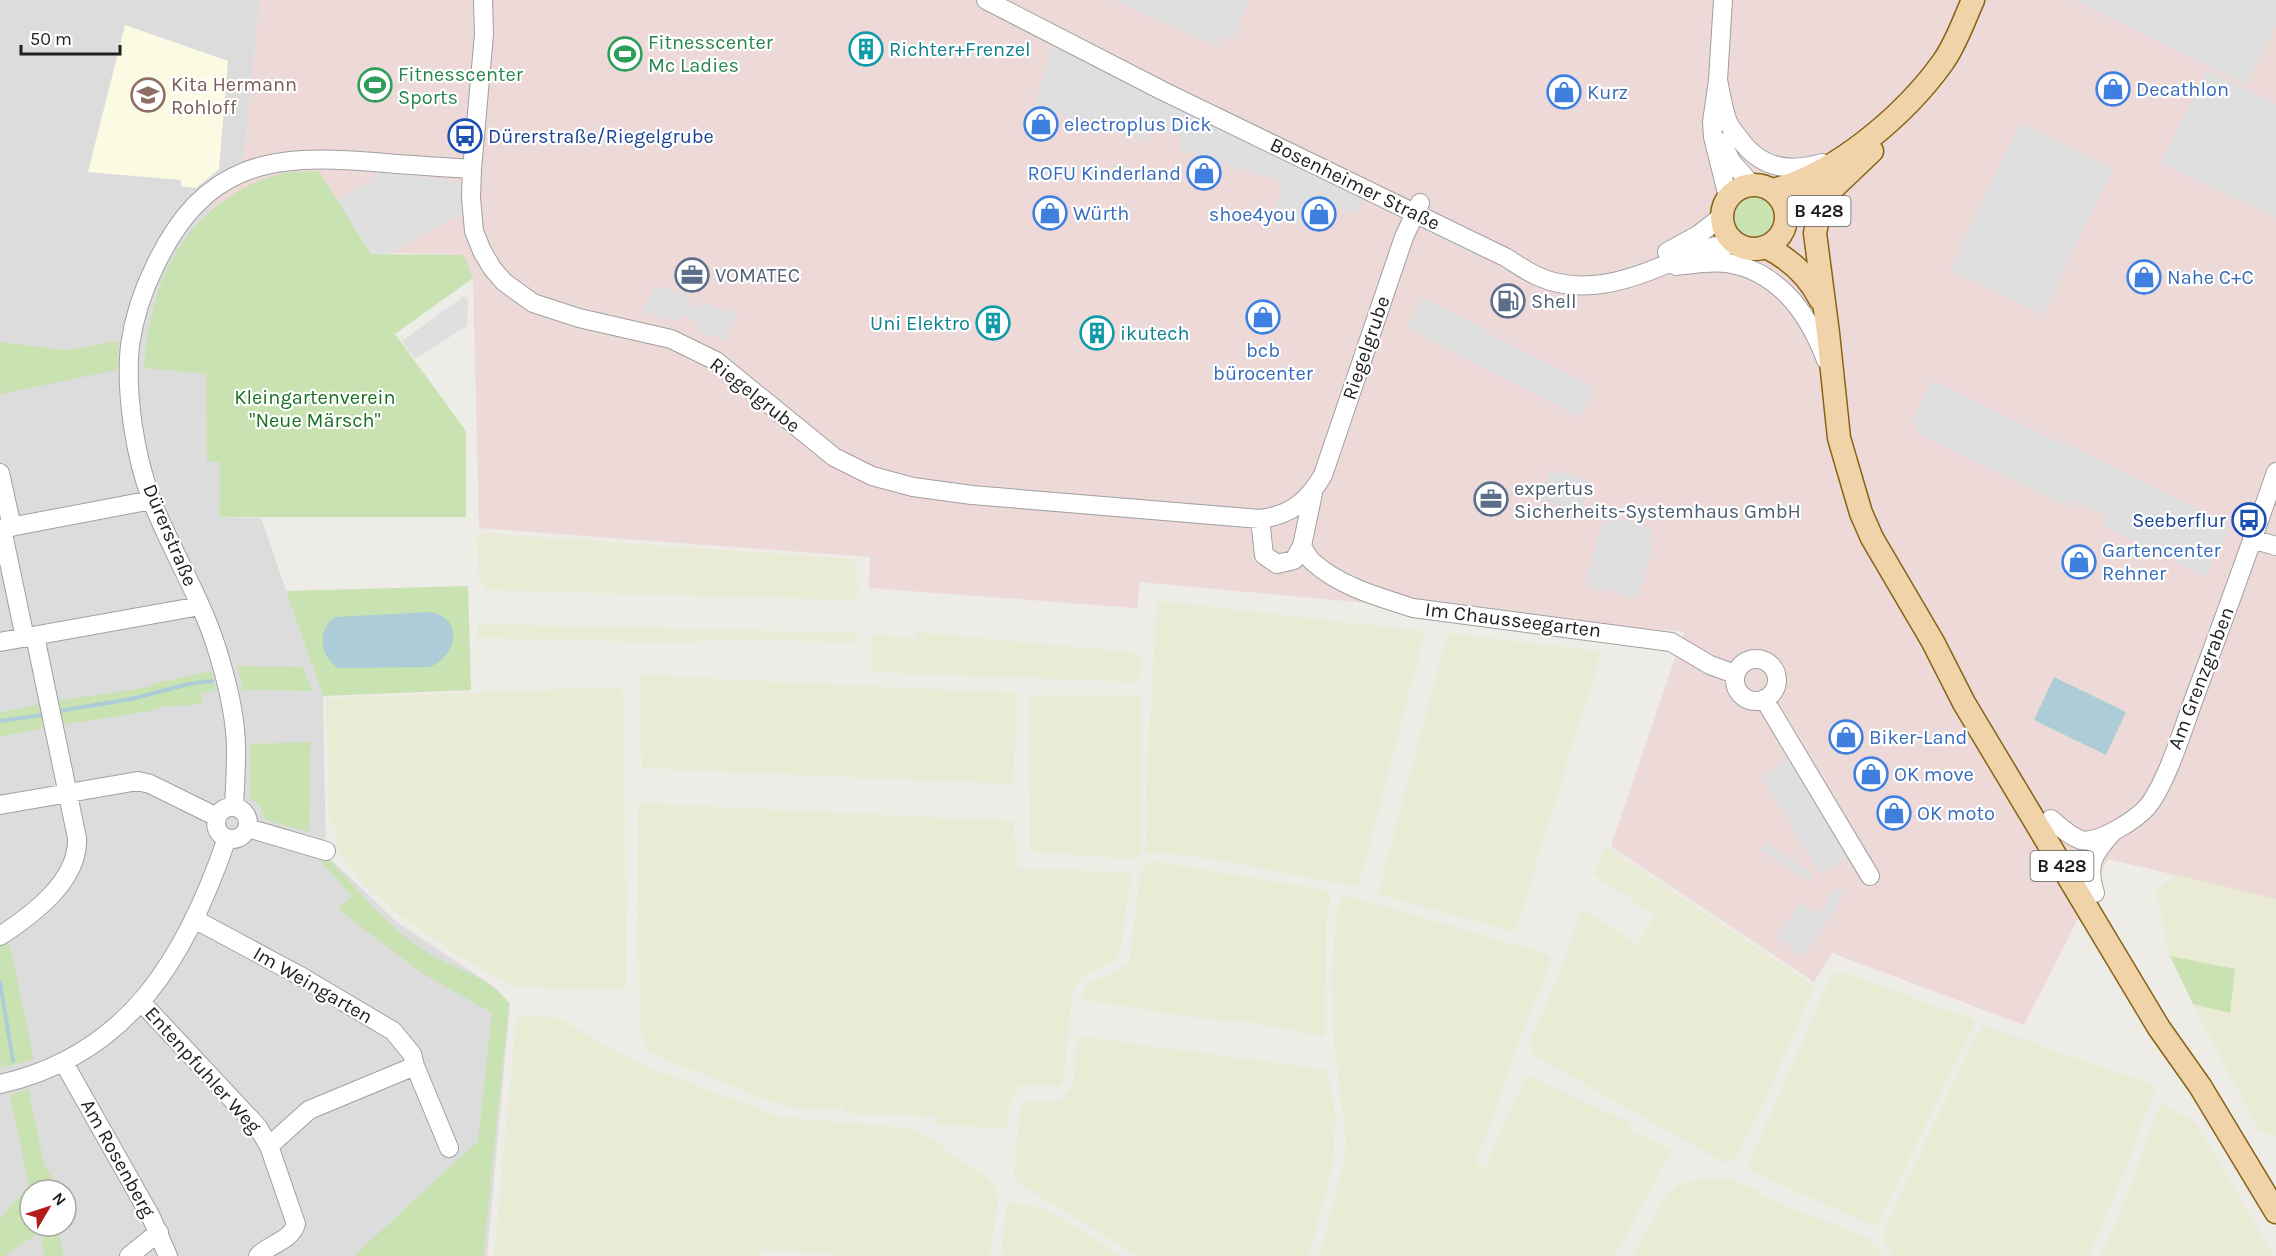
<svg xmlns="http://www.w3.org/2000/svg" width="2276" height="1256" font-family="Karla,sans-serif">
<rect width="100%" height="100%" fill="#eeece6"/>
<path fill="#dddcdc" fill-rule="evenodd" d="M0 0H260L244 157 186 246 179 371 206 373 207 461 220 462 219 517 261 518 323 696 326 855 398 923 487 982 498 990 510 1004 487 1256H0ZM30 1190H66V1226H30Z"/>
<path fill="#edd9d8" d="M260 0H2276V899L2108 859 2024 1025 1832 953 1814 982 1611 846 1684 632 1140 582 1137 608 869 588 870 557 479 528 473 278 464 255 186 246 244 157Z"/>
<path fill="#fbfbe3" d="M125 25 228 61 219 169 196 188 181 186V180L88 172Z"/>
<path fill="#e9ebd4" d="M477 533 854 559 858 585 855 600 486 590 479 578Z
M1160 601 1421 631 1424 635 1359 884 1351 885 1200 857 1145 852 1148 807H1145L1157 602Z
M478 624 857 633 856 642 697 639V643L478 638Z
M916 632 1138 653 1140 658V677L1136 682 871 672 872 634 915 639Z
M1448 633 1601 652 1515 932 1378 894Z
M639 675 1015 693 1017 697 1013 784 642 768Z
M621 687 624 697 626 989 513 987 458 955 394 911 365 885 335 847 336 829 329 820 326 698Z
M1034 695H1141V855L1135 859 1035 852 1030 846 1029 699Z
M638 803 1013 821 1018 869 1131 872 1121 950 1116 959 1083 975 1072 991 1064 1077 1060 1086 1019 1085 1010 1101 1007 1128 938 1125 936 1116 844 1113V1108H795L767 1100 661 1058 647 1049 639 1020Z
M1605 846 1814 986 1767 1096 1737 1156 1731 1162H1723L1535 1056 1532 1048 1531 1039 1565 961 1582 909 1638 945 1655 915 1594 875Z
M1152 861 1329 891 1331 895 1326 925 1325 1037 1250 1022 1205 1019 1083 999 1082 992 1087 985 1096 979 1108 976 1129 963 1141 871 1147 863Z
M2176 875 2276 899V1136L2259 1131 2193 1004 2230 1013 2235 969 2170 956 2156 890Z
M1344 895 1547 954 1551 959 1549 967 1524 1027 1476 1163 1484 1169 1527 1075 1630 1123 1628 1130 1671 1150 1615 1256H1320L1345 1158 1346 1141 1334 1040 1332 977 1336 914 1339 902Z
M1843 972 1974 1020 1973 1027 1876 1227 1747 1169 1830 979 1837 973Z
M522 1015 559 1018 603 1044 655 1070 781 1117 911 1129 926 1136 986 1177 995 1186 998 1201 990 1256H845L776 1249 762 1251 761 1256H494L516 1022Z
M1984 1026 2156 1086 2115 1195 2088 1256H1893L1885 1242 1884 1230 1975 1038Z
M1077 1036 1327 1070 1335 1116 1333 1166 1308 1256H1137L1019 1183 1014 1175 1019 1120 1022 1106 1028 1100 1055 1102 1062 1099 1071 1089 1074 1082Z
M2161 1103 2196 1123 2274 1256H2100L2122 1210Z
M1717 1178 1731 1179 1758 1190 1756 1194 1868 1238 1883 1256H1632L1667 1195 1678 1185 1694 1181Z
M1007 1202 1048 1210 1121 1256H1001Z"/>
<path fill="#c9e2b2" d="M319 171 371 254 464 255 473 278 395 334 466 431V517H219L220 462H207L206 374 144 368C149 297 170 235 232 195 250 184 270 175 291 172 300 171 310 172 319 171Z
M1730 217a23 23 0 1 1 46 0a23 23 0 1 1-46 0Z
M119 341 117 370 0 394V342L66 350Z
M468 586 471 690 323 696 286 591Z
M237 666 303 667 313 691 243 690Z
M211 671 216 690 201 694 203 704 161 707 151 711 59 725 55 701 150 687 152 684Z
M42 704 47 727 0 737V712Z
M311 742 309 832 265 820 261 808 250 797V744Z
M319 860 331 861C361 894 390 929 428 953 458 972 483 972 509 1003L483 1256H354L478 1141 492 1013 420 972 338 909 352 896Z
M8 938 34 1059 2 1068 0 1058V942Z
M2170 956 2235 969 2230 1013 2193 1004Z
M28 1089 44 1163 59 1190H30V1226H62L58 1230 64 1256H45L40 1232 4 1256H0V1219L29 1185 10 1095Z"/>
<path fill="#dfdfdf" d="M1112 0H1249L1233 40 1222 36 1218 47Z
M2072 0H2276V25L2246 84Z
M1052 45 1363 199 1357 213 1312 202 1305 227 1272 219 1283 182 1179 150 1182 138 1154 127 1149 141 1034 107Z
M2206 70 2276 104V218L2161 163Z
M2020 123 2113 168 2043 315 1950 270Z
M381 172 448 180 458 183 462 191 463 213 385 255 371 254 338 201Z
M655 286 688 295 691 305 698 308 704 303 739 315 724 340 699 331 698 321 691 318 683 316 679 321 642 313Z
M464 296 468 299 467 326 415 359 402 341Z
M1423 298 1595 388 1580 418 1407 328Z
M1932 380 2231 525 2206 577 2102 526 2106 516 2074 500 2070 508 1917 433 1913 420Z
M1550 470 1590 481 1582 512 1542 501Z
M1609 516 1653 528 1650 538 1654 540 1638 599 1585 585 1601 525 1606 526Z
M1788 759 1847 857 1820 874 1761 776Z
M1766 842 1814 874 1809 882 1760 850Z
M1836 888 1845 894 1804 956 1777 938 1801 902 1819 914Z"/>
<path fill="#acccd7" d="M431 612C465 620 457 655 430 667L339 668C320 659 316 629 335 617Z
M2054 677 2126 712 2106 755 2034 720Z"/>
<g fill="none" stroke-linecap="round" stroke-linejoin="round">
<path stroke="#acccd7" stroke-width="4" d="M59 711 131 699 189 684 212 681
M0 721 42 715
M0 982 13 1061"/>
<defs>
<path id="minor" d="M483 0 484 34 472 169 471 198 474 231 482 251 492 268 504 282 533 303 579 318 671 339 716 361 834 457 872 476 913 487 972 495 1260 519C1291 515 1308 501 1323 475L1404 237 1420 203
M986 0 1163 91 1505 257C1515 263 1526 271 1537 276 1581 296 1629 281 1671 262 1692 253 1713 243 1737 245
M1723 0 1718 80 1712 122 1713 137 1728 197
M1718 80C1721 94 1723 109 1728 122 1730 127 1735 133 1739 138 1760 168 1788 173 1822 163
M1722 142 1731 161 1752 185
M1667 252 1698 235 1721 217
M1676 266C1693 264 1711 261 1727 263 1779 271 1809 315 1826 360
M0 473 12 527
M1260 519 1264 555 1277 564 1294 560 1302 546 1313 493
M0 529 152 500
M2 529 25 638
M2252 539 2276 546
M1302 546C1305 551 1308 558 1313 562 1339 586 1379 597 1413 608L1671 642 1710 665 1735 674
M0 642 200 606
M1735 680a21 21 0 1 1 42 0a21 21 0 1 1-42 0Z
M1764 699 1870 876
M0 805 138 781 150 784 217 817
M234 806C235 789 236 772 236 755 237 719 227 681 216 646 200 596 171 550 152 501 135 457 125 393 130 345 134 318 143 290 155 266 204 163 270 153 374 162 407 165 439 167 472 169
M216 823a16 16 0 1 1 32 0a16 16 0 1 1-32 0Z
M2051 819C2060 827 2069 836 2081 840 2099 844 2137 819 2148 806 2167 782 2184 726 2195 696 2223 622 2250 547 2276 472
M248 828 326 851
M2095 893C2086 865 2093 854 2112 833
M196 920 302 977 393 1031 412 1054 415 1066 449 1148
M0 936C32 915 79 881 77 838L35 636
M141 1002 257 1126 269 1146 296 1224C291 1241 269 1244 258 1256
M64 1063 151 1217 168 1256
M0 1084C130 1055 187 955 227 838
M269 1146 309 1110 415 1066
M129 1256 159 1232"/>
<path id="major" d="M1872 151 1828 193 1821 205 1815 233 1828 333 1839 438 1861 513 1872 538 1933 642 1964 703 2159 1028 2200 1086 2276 1212
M1722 217a32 32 0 1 1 64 0a32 32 0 1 1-64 0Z
M1772 190C1834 176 1906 114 1943 62 1956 44 1964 20 1973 0
M1786 220 1800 199 1823 183
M1766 247C1790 259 1808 275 1820 299"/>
</defs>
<use href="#minor" stroke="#a0a0a0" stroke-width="20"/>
<use href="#major" stroke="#876312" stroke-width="25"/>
<use href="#minor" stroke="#fff" stroke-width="18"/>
<use href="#major" stroke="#f1d3a9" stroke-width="22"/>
</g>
<defs>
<symbol id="building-ring" viewBox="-11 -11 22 22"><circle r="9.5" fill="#fff" stroke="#0f9aa8" stroke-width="1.5"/><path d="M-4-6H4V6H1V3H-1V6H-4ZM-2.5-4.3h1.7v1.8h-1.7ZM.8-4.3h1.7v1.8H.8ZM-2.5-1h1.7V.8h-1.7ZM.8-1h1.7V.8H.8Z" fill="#0f9aa8"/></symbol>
<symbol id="stadium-ring" viewBox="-11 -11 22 22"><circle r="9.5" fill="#fff" stroke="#2e9e5b" stroke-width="1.5"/><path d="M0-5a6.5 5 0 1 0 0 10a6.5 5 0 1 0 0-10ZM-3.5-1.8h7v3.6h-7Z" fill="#2e9e5b"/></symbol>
<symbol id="shop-ring" viewBox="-11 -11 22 22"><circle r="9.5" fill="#fff" stroke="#3f7fe0" stroke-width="1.5"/><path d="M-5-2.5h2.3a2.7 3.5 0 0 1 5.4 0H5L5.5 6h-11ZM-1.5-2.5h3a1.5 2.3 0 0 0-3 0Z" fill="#3f7fe0"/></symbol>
<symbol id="school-ring" viewBox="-11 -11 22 22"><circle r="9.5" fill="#fff" stroke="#8d6e63" stroke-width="1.5"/><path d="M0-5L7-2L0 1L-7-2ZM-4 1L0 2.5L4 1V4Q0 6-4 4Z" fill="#8d6e63"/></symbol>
<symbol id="bus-ring" viewBox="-11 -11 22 22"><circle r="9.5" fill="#fff" stroke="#1a4fb4" stroke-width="1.5"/><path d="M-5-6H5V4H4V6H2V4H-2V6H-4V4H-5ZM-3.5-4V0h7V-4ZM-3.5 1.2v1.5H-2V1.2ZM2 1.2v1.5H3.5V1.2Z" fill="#1a4fb4"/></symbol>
<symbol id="office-ring" viewBox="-11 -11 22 22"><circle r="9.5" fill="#fff" stroke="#5c6f8a" stroke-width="1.5"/><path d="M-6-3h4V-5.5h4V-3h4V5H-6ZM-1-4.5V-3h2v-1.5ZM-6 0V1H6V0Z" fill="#5c6f8a"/></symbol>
<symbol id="fuel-ring" viewBox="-11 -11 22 22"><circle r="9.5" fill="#fff" stroke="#5c6f8a" stroke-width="1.5"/><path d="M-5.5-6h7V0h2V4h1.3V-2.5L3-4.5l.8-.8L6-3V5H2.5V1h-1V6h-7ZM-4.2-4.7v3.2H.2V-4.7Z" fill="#5c6f8a"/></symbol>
</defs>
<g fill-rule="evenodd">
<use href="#building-ring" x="847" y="30" width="38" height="38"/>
<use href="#stadium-ring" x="606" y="35" width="38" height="38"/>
<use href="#stadium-ring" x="356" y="66" width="38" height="38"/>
<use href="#shop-ring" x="2094" y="70" width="38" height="38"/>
<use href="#shop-ring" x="1545" y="73" width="38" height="38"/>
<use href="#school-ring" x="129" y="76" width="38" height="38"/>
<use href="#shop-ring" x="1022" y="105" width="38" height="38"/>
<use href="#bus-ring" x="446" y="117" width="38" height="38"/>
<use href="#shop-ring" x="1185" y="154" width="38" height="38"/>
<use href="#shop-ring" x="1031" y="194" width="38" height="38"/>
<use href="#shop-ring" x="1300" y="195" width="38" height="38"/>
<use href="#office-ring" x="673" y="256" width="38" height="38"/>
<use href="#shop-ring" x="2125" y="258" width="38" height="38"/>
<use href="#fuel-ring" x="1489" y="282" width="38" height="38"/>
<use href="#shop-ring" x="1244" y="298" width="38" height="38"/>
<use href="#building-ring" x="974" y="304" width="38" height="38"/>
<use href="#building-ring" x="1078" y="314" width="38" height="38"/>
<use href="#office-ring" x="1472" y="480" width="38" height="38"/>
<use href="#bus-ring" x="2230" y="501" width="38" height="38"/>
<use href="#shop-ring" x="2060" y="543" width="38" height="38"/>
<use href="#shop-ring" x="1827" y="718" width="38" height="38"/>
<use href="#shop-ring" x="1852" y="755" width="38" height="38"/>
<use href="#shop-ring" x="1875" y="794" width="38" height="38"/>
</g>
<g text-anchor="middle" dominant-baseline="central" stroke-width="4.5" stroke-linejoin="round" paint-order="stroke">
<g fill="#fff" stroke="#626262" stroke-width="1.5">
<rect x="1787.5" y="196" width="63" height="30" rx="4.5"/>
<rect x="2030.5" y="851" width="63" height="30" rx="4.5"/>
</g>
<g font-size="18" font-weight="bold" fill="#1f1f1f">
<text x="1819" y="211">B 428</text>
<text x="2062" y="866">B 428</text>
</g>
<g font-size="20" fill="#27864d" stroke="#fff" text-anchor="start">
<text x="648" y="42">Fitnesscenter<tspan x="648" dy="23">Mc Ladies</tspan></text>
<text x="398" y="74">Fitnesscenter<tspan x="398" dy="23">Sports</tspan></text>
</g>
<g font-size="20" fill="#0d838f" stroke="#fff" text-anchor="start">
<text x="889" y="49">Richter+Frenzel</text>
<text x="970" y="323" text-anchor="end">Uni Elektro</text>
<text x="1120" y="333">ikutech</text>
</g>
<g font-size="20" fill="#785e54" stroke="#fff" text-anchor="start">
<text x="171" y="84">Kita Hermann<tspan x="171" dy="23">Rohloff</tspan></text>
</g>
<g font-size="20" fill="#366cbe" stroke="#fff" text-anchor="start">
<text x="2136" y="89">Decathlon</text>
<text x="1587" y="92">Kurz</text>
<text x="1064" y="124">electroplus Dick</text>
<text x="1181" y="173" text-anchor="end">ROFU Kinderland</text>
<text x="1073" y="213">Würth</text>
<text x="1296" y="214" text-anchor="end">shoe4you</text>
<text x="2167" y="277">Nahe C+C</text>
<text x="1263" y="350" text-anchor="middle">bcb<tspan x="1263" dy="23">bürocenter</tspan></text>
<text x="2102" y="550">Gartencenter<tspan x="2102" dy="23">Rehner</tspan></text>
<text x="1869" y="737">Biker-Land</text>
<text x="1894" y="774">OK move</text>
<text x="1917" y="813">OK moto</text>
</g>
<g font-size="20" fill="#164399" stroke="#fff" text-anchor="start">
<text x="488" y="136">Dürerstraße/Riegelgrube</text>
<text x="2226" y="520" text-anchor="end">Seeberflur</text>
</g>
<g font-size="20" fill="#1f1f1f" stroke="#fff">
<text transform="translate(1355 184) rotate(26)">Bosenheimer Straße</text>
<text transform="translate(1366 348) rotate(-71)">Riegelgrube</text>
<text transform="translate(755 395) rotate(38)">Riegelgrube</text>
<text transform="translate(170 535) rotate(67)">Dürerstraße</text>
<text transform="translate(1513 620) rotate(7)">Im Chausseegarten</text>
<text transform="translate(2201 678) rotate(-69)">Am Grenzgraben</text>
<text transform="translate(313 985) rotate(30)">Im Weingarten</text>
<text transform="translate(203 1070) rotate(48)">Entenpfuhler Weg</text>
<text transform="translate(118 1158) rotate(61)">Am Rosenberg</text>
</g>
<g font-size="20" fill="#4e5e75" stroke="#fff" text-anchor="start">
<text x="715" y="275">VOMATEC</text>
<text x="1531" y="301">Shell</text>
<text x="1514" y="488">expertus<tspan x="1514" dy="23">Sicherheits-Systemhaus GmbH</tspan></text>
</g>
<g font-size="20" fill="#197122" stroke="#fff">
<text x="315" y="397">Kleingartenverein<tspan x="315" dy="23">"Neue Märsch"</tspan></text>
</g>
</g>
<g transform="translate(48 1208) rotate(51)"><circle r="28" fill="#ffffff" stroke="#a5a5a5" stroke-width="1.5"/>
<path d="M0-4.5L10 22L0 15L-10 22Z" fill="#b51b18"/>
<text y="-9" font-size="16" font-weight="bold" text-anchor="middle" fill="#1f1f1f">N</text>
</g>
<path d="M21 45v9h99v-9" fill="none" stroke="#1f1f1f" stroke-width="3"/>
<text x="30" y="45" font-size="18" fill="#1f1f1f" stroke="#ffffff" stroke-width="4.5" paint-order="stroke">50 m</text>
</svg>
